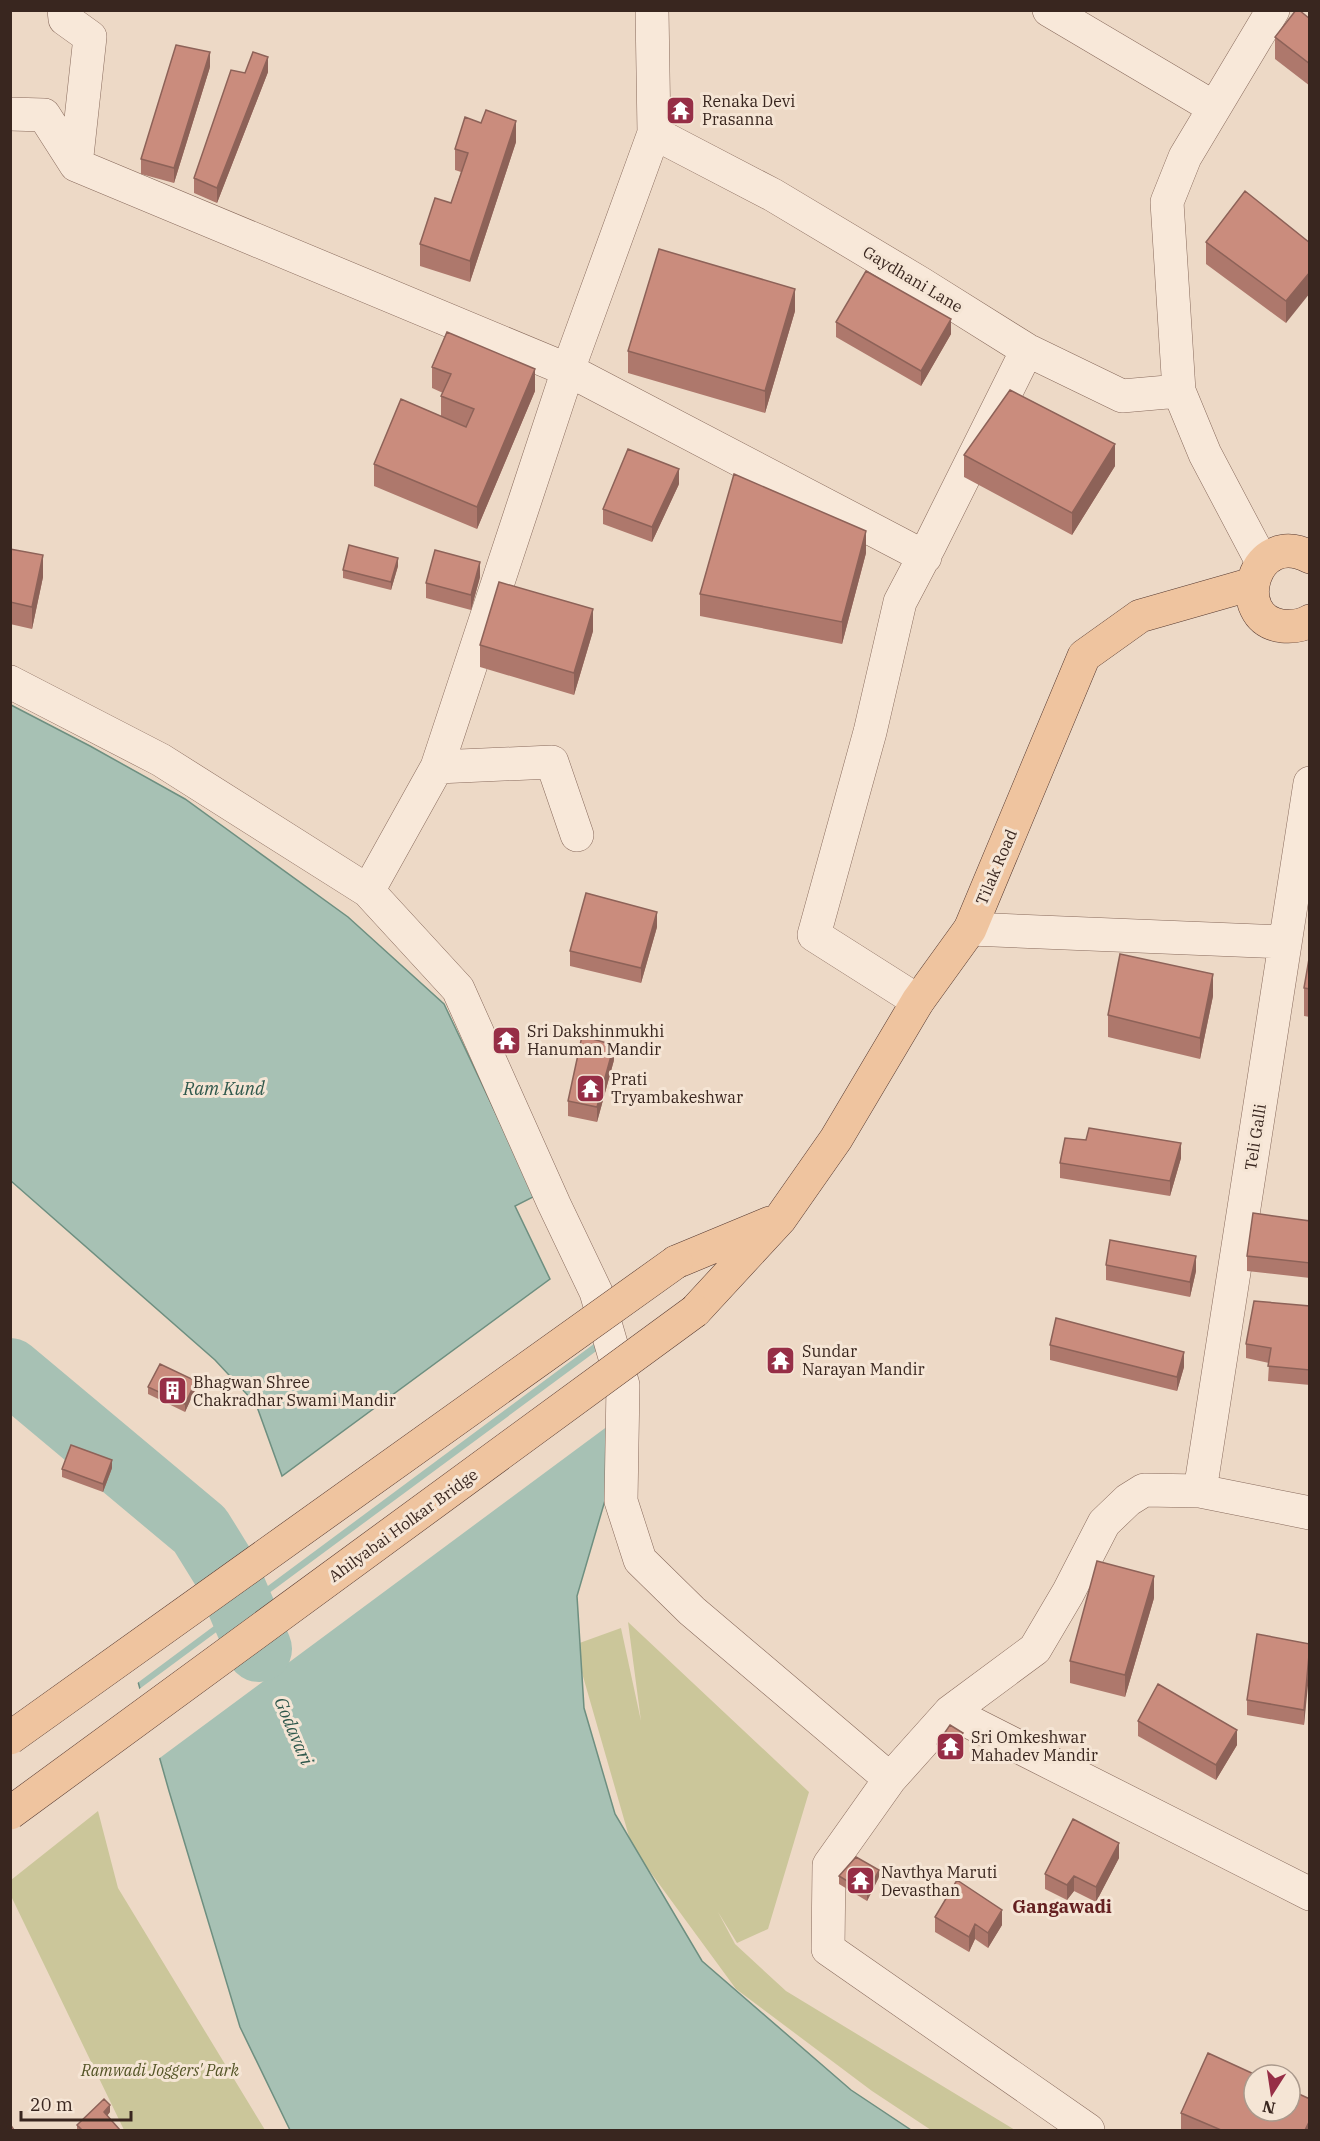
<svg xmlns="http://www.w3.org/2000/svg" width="1320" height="2141" font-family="'IBM Plex Serif',serif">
<rect width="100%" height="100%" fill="#edd9c6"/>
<path fill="#cbc69a" d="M628 1622 809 1792 768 1929 737 1943 718 1912 735 1944 786 1991 1015 2130H931L872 2091 736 1989 632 1847 574 1645 621 1628 641 1721Z
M98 1811 118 1888 265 2130H124L11 1896V1880Z"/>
<path fill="#a7c1b4" stroke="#6e8f80" stroke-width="1.5" d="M11 705 90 746 185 799 348 917 444 1004 535 1196 515 1206 550 1279 282 1476 256 1404 215 1360 11 1181Z
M616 1284 606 1497 577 1596 584 1708 615 1814 702 1961 851 2090 911 2130H290L240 2027 169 1791 127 1643Z"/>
<path fill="#edd9c6" d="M616 1281 619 1284 618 1326 136 1684 124 1643Z
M618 1335 616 1420 157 1760 138 1690Z"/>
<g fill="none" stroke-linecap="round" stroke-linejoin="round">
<path stroke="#a7c1b4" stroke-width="66" d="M10 1371 200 1530 226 1572 259 1649"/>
<defs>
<path id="minor" d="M64 10 65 19 90 37 76 165
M1049 10 1213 107
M10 114 44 115 76 165 568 370 654 133 652 10
M654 133 773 195 920 283 1027 350 1122 396 1179 391
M1262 562 1205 454 1179 391 1167 202 1185 157 1273 10
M10 682 161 760 368 891 458 989 554 1204 596 1292 623 1385 621 1501 640 1560 692 1611 890 1779
M437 767 552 762 577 835
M368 891 437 767 568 370 925 557
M970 929 1285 942
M918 1001 814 935 870 732 900 602 931 543 1027 350
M1200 1491 1310 783
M950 1712 1310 1894
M1088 2130 828 1949 829 1865 890 1779 950 1712 1035 1649 1068 1593 1104 1523 1128 1500 1144 1490 1200 1491 1310 1513"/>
<path id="major" d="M1310 557C1253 527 1229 619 1282 626 1292 627 1301 626 1310 621
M676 1262 770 1223
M695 1311 780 1219 836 1139 918 1001 970 929 1084 656 1140 616 1252 584"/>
</defs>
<use href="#minor" stroke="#886a5c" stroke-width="34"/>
<use href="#major" stroke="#563930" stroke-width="34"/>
<use href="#minor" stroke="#f8e8d9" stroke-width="33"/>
<use href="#major" stroke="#efc49f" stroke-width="33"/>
<defs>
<path id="major-bridge" d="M10 1738 676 1262
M10 1813 695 1311"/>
</defs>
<use href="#major-bridge" stroke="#563930" stroke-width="34" stroke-linecap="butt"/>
<use href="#major-bridge" stroke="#efc49f" stroke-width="33"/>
</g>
<path fill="#ae786c" d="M1310 19V86L1275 59V37Z
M210 67 174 183 141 174V159Z
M268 72 217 203 194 193V178L245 73Z
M516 142 470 282 420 266V244L451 203 461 172 455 170V149Z
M1206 242 1310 243 1286 323 1206 264Z
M795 311 765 413 628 373V351Z
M836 322 951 334 921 386 836 337Z
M432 367 535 391 477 529 374 486V464L441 416V396L443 393 432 388Z
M964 455 1115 466 1072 535 964 477Z
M679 484 652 542 603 524V509Z
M10 549 43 577 32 629 10 624Z
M866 553 842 644 700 616V594Z
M398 566 391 590 343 578V570Z
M480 577 471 610 426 598V583Z
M593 631 574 695 480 667V645Z
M657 927 641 983 570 966V951Z
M1310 953V1017L1304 1016V988Z
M1213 996 1200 1059 1108 1037V1015Z
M614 1060 597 1122 568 1116V1101Z
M1181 1158 1170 1196 1060 1178V1163Z
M1310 1221V1278L1247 1271V1256Z
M1106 1265 1196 1271 1190 1297 1106 1280Z
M1310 1306V1385L1268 1381 1269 1363 1246 1358V1344Z
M1050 1345 1184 1367 1177 1391 1050 1360Z
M148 1387 196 1388 185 1412 148 1394Z
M112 1468 103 1492 62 1477V1469Z
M1154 1598 1125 1697 1070 1683V1661Z
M1310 1644 1304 1725 1247 1715V1700Z
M1138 1721 1237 1745 1216 1780 1138 1736Z
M963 1741 949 1760 937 1752V1744Z
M1119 1858 1096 1902 1074 1891 1067 1900 1045 1889V1874Z
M839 1876 879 1877 867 1901 839 1884Z
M935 1917 1002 1925 988 1948 975 1939 969 1952 935 1932Z
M110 2112 107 2116 120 2130H77V2125Z
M1181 2113 1310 2130H1181Z"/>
<path fill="#8d6258" d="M210 52V67L174 183V168Z
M268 57V72L217 203V188Z
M516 121V142L470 282V261Z
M1310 272V293L1286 323V301Z
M795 289V311L765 413V391Z
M951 319V334L921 386V371Z
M535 369V391L477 529V507Z
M1115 444V466L1072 535V513Z
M679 469V484L652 542V527Z
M866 531V553L842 644V622Z
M43 555V577L32 629V607Z
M398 558V566L391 590V582Z
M480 562V577L471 610V595Z
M593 609V631L574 695V673Z
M657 912V927L641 983V968Z
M1213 974V996L1200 1059V1038Z
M614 1045V1060L597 1122V1107Z
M1181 1143V1158L1170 1196V1181Z
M1196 1256V1271L1190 1297V1282Z
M1184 1352V1367L1177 1391V1377Z
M196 1381V1388L185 1412V1404Z
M112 1460V1468L103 1492V1484Z
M1154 1576V1598L1125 1697V1675Z
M1310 1651V1666L1304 1725V1710Z
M1237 1730V1745L1216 1780V1765Z
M963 1733V1741L949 1760V1752Z
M1119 1843V1858L1096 1902V1887Z
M879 1870V1877L867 1901V1893Z
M1074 1876V1891L1067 1900V1885Z
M1002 1910V1925L988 1948V1933Z
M975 1924V1939L969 1952V1937Z
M110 2105V2112L104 2119V2112Z
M1310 2120V2130H1305Z"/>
<path fill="#ca8c7d" stroke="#8d6258" stroke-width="1.5" d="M1296 10H1299L1310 19V64L1275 37Z
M176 45 210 52 174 168 141 159Z
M253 52 268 57 217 188 194 178 231 70 245 73Z
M486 110 516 121 470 261 420 244 435 198 451 203 468 153 455 149 465 117 481 123Z
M1245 191 1310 243V272L1286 301 1206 242Z
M659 249 795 289 765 391 628 351Z
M866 271 951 319 921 371 836 322Z
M447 332 535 369 477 507 374 464 401 399 466 427 474 409 441 396 451 374 432 367Z
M1010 390 1115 444 1072 513 964 455Z
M628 449 679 469 652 527 603 509Z
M734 474 866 531 842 622 700 594Z
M349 545 398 558 391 582 343 570Z
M10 549 43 555 32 607 10 602Z
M435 550 480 562 471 595 426 583Z
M499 582 593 609 574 673 480 645Z
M586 893 657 912 641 968 570 951Z
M1310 953V989L1304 988Z
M1120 954 1213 974 1200 1038 1108 1015Z
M582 1036 614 1045 597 1107 568 1101Z
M1089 1128 1181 1143 1170 1181 1060 1163 1065 1138 1086 1140Z
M1253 1213 1310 1221V1263L1247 1256Z
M1110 1240 1196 1256 1190 1282 1106 1265Z
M1254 1301 1310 1306V1370L1268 1366 1271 1348 1246 1344Z
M1056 1318 1184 1352 1177 1377 1050 1345Z
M160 1364 196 1381 185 1404 148 1387Z
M71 1445 112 1460 103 1484 62 1469Z
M1097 1561 1154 1576 1125 1675 1070 1661Z
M1257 1634 1310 1644 1304 1710 1247 1700Z
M1158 1684 1237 1730 1216 1765 1138 1721Z
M950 1725 963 1733 949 1752 937 1744Z
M1073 1819 1119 1843 1096 1887 1074 1876 1067 1885 1045 1874Z
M856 1857 879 1870 867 1893 839 1876Z
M957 1880 1002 1910 988 1933 975 1924 969 1937 935 1917Z
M1208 2053 1256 2075H1254V2111H1290V2090L1310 2099V2120L1305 2130H1221L1181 2113Z
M104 2099 110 2105 104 2112 120 2130H82L77 2125Z
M10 2124 14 2130H10Z"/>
<defs>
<symbol id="temple-square" viewBox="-11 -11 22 22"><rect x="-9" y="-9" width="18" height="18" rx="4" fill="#962e46" stroke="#f5e5d5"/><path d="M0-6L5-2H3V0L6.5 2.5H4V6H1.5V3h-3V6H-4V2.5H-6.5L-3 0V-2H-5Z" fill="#fff"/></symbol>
<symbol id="building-square" viewBox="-11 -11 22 22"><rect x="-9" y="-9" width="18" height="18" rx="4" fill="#962e46" stroke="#f5e5d5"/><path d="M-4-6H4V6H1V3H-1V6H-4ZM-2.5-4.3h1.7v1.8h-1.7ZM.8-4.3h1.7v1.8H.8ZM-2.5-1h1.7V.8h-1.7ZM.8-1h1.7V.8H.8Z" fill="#fff"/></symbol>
</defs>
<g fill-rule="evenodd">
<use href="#temple-square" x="664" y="94" width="33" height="33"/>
<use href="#temple-square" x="490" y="1024" width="33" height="33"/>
<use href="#temple-square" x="574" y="1072" width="33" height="33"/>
<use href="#temple-square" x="764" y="1344" width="33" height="33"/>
<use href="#building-square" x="156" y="1374" width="33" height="33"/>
<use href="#temple-square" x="934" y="1730" width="33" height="33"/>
<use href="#temple-square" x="844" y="1864" width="33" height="33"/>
</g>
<g text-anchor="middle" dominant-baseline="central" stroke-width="6" stroke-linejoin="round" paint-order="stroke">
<g font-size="16" fill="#39261f" stroke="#f5e5d5" text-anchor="start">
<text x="702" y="101">Renaka Devi<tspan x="702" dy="18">Prasanna</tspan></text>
<text x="527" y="1031">Sri Dakshinmukhi<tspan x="527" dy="18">Hanuman Mandir</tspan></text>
<text x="611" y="1079">Prati<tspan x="611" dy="18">Tryambakeshwar</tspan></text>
<text x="802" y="1351">Sundar<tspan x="802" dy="18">Narayan Mandir</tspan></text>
<text x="193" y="1382">Bhagwan Shree<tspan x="193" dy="18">Chakradhar Swami Mandir</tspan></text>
<text x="971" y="1737">Sri Omkeshwar<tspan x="971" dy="18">Mahadev Mandir</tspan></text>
<text x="881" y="1872">Navthya Maruti<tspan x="881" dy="18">Devasthan</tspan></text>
</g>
<g font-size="16" fill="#39261f" stroke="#f5e5d5">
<text transform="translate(913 279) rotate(31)">Gaydhani Lane</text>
<text transform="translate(996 867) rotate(-67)">Tilak Road</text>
<text transform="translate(1255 1137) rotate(-81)">Teli Galli</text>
<text transform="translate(403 1525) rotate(-36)">Ahilyabai Holkar Bridge</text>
</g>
<g font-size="16" font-style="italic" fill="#545527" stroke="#f5e5d5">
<text x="160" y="2070">Ramwadi Joggers' Park</text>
</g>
<g font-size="18" font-style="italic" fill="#2f584c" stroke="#f5e5d5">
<text x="224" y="1088">Ram Kund</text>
<text transform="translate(294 1731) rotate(67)">Godavari</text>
</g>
<g font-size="18" font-weight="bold" fill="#642021" stroke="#f5e5d5">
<text x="1062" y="1906">Gangawadi</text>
</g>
</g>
<rect width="1320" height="2141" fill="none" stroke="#39261f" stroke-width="24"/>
<g transform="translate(1272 2093) rotate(192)"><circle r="28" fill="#f5e5d5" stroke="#aa998c" stroke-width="1.5"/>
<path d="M0-4.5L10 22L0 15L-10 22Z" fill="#962e46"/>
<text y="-9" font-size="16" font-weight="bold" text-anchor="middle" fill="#39261f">N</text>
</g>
<path d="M21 2111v9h110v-9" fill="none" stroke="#39261f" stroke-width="3"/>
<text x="30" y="2111" font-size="18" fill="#39261f" stroke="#f5e5d5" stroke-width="4.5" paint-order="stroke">20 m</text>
</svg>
